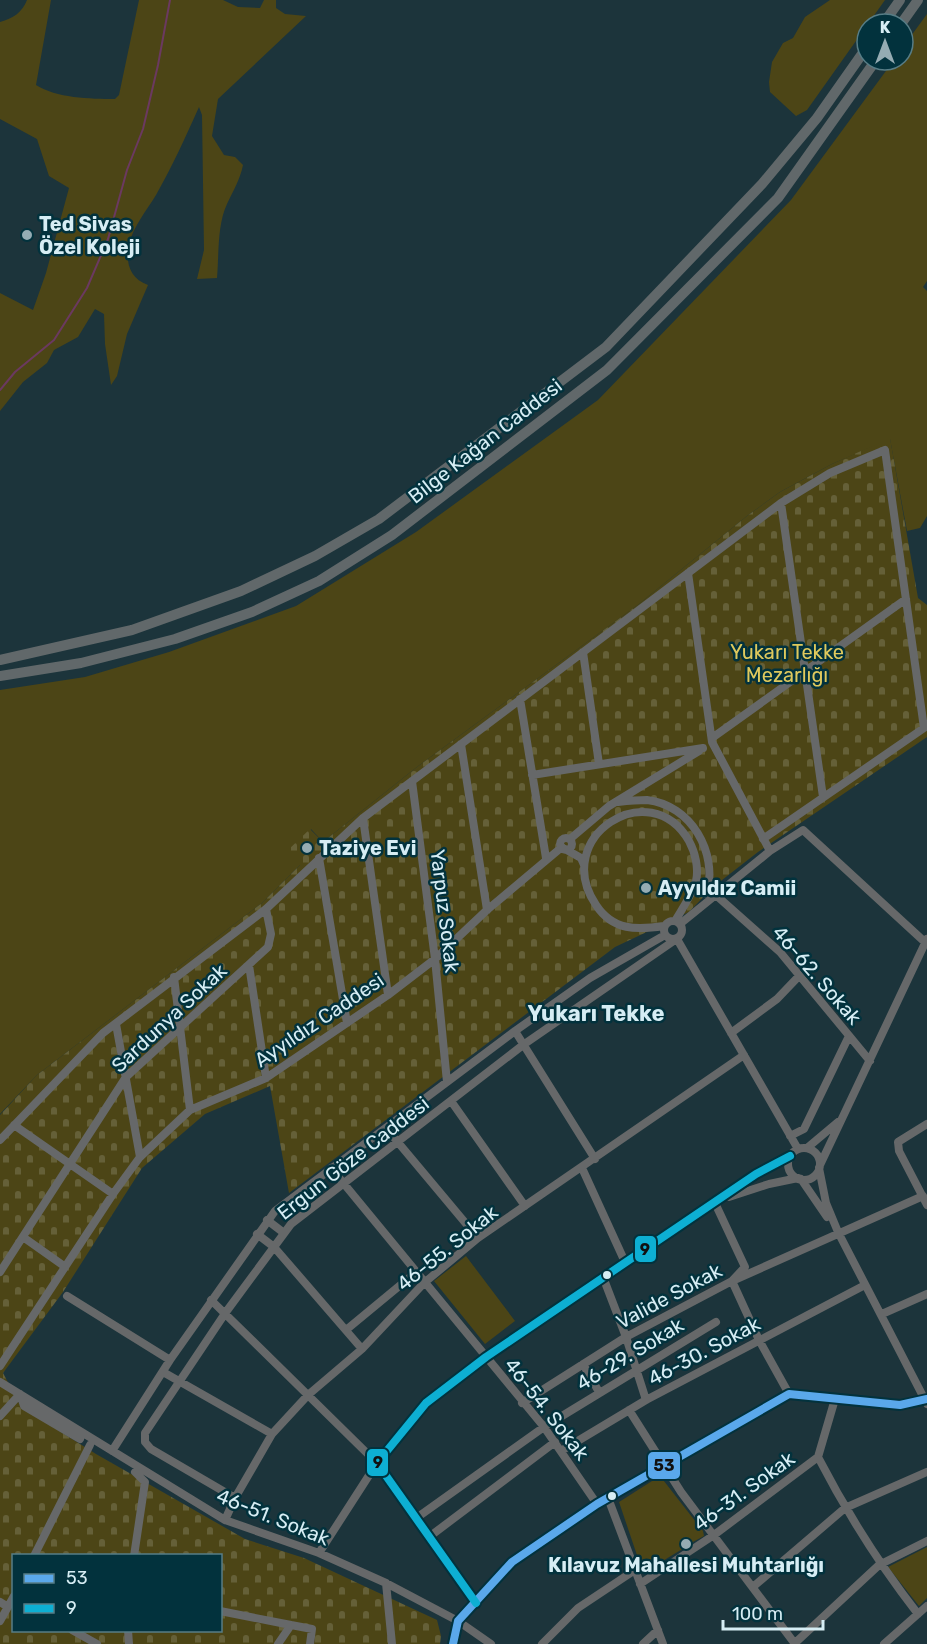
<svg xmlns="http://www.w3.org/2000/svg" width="927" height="1644" font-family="Rubik,sans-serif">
<defs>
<pattern id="cemetery-stones" width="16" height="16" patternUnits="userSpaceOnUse" patternTransform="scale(1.5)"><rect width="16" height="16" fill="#4c4516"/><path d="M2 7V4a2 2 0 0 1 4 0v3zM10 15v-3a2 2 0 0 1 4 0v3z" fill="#656038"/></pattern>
</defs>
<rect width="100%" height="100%" fill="#1c343b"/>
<path fill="#4c4516" d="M27 0H51L36 85C56 98 90 99 115 99L119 95 139 0H223L238 7 260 8 264 0H276V8L285 14 306 16 218 99 212 136 224 155 235 157 243 165C240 180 233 191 227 204 217 225 219 256 217 278L197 279 204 250 202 115 199 107C186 136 172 167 156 195 147 210 133 227 129 244 125 263 130 279 148 285L127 334 117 376 111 385 105 344 104 314 95 309 78 337 54 350 47 363 23 382 0 411V293L33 310 46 273 69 188 49 176 37 139 0 119V22C13 18 22 13 27 0Z
M830 0H885L807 110 796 116 770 92 769 82 772 62 783 43 793 38 805 17Z
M927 14V281L923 287 927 291V516L920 528 907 531 890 439 832 464 780 492 747 516 639 604 417 767 323 842 311 829 300 865 262 903 37 1075 0 1114V690L85 677 169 652 296 606 416 532 598 400 791 200 894 60H903V47Z
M466 1256 515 1321 485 1344 434 1281Z
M660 1476 703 1531 704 1536 691 1543 687 1538 680 1543 684 1548 643 1573 619 1502Z
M927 1547V1598L919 1606 888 1567Z"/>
<path fill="url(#cemetery-stones)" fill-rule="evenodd" d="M890 438 918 598 927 605V737L758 852 713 887 689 912 615 947 289 1193 270 1086 205 1114 142 1168 63 1292 3 1373 21 1407 96 1454 245 1539 304 1558 437 1620 441 1636 440 1644H0V1115L37 1075 262 903 300 865 286 852 310 829 323 842 417 767 639 604 747 516 780 492 832 464ZM14 1556H220V1630H14Z"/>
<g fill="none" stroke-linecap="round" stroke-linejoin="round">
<path stroke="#6b3960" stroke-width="2" d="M0 390 15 372 54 340 87 288 108 239 127 170 143 129 158 65 170 0"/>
<path stroke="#666869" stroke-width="8" d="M781 503 823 797
M688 573 712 742 770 851
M583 652 599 764
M520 699 546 858
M712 738 906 599
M461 744 487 910
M532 775 703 748
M412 781 435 959 447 1082
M618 802C627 801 638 800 647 800 691 805 718 852 707 894
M363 818 388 995
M560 844a6 6 0 1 1 12 0a6 6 0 1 1-12 0Z
M570 839 609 806 699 751
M565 849 581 858 584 865
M319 858 347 1023
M709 889 780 952 870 1061
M664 930a9 9 0 1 1 18 0a9 9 0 1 1-18 0Z
M680 924 770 851 803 830 927 944
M664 926C637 930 613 931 596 905 550 837 650 773 689 841 695 852 699 868 696 881 692 895 682 909 675 921
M677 939 798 1149
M249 965 266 1078
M174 977 190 1110
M116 1024 140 1157
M515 1031 595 1159
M731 1033 777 999 799 976
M451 1101 525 1206
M927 1124 898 1142 899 1151 927 1205
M14 1125 113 1194
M386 1128 478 1238
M790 1136 804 1129 849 1036
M0 1140 103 1033 266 909 363 818 781 503 830 473 885 450 924 728 763 839
M807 1148 838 1122
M788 1164a16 16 0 1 1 32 0a16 16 0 1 1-32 0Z
M820 1165 927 939
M331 1168 544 1427 597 1504
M582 1168 625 1262
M819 1168 826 1203 838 1232 927 1404
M801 1179 827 1217
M729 1197 769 1184 798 1178
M715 1203 745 1267 732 1281 759 1340 789 1394
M267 1220 284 1233
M257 1234 274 1247 362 1349
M23 1237 64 1266
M0 1272 126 1077 268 947 271 934 266 909
M603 1277 626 1337 646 1400
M67 1296 170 1360
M211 1300 377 1463 319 1553
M882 1314 927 1294
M346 1330 415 1273
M583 1364 599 1392
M0 1366 113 1194 140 1157 190 1110 266 1078 388 995 435 959 487 910 562 847
M163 1372 272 1434
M0 1382 225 1520 319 1553 386 1583 458 1621 491 1644
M20 1394 24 1406 80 1439
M522 1403 626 1337 732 1281 923 1196
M629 1410 681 1492 795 1644
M0 1416 20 1394
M112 1451 170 1360 275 1211 515 1031 590 978 665 935
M561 1451 646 1400 865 1285
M818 1457C847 1513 879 1564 918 1614
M235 1498 151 1449 145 1442V1433L226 1312 291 1224 523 1045 675 940
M608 1498 663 1644
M415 1519 544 1427 716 1322
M225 1520 235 1498 272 1434 308 1395 362 1349 424 1283 478 1238 744 1055
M429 1537 555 1442
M34 1556 90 1445
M134 1556 145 1482 135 1472
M386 1583 392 1644
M640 1584 714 1535 818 1457 835 1399
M754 1586 845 1508 927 1472
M0 1602 8 1607
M476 1603 377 1463 426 1403 486 1357 756 1174 790 1156
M220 1611 291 1625 278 1644
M0 1621 14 1596
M291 1625 312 1629 310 1644
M72 1630 97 1644
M128 1630 129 1644
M453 1644 458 1621 512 1562 597 1504 789 1394 900 1405 927 1399
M542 1644 578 1608 635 1570
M643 1644 658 1630
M794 1644 879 1565 927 1541
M884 1644 927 1606"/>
<path stroke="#61686a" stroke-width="10" d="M883 24 900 0
M901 24 918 0
M0 660 132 630 241 591 315 556 379 519 606 347 762 184 817 118 867 47
M0 676 81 663 175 639 252 612 319 581 392 535 607 370 778 198 876 60"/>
<defs>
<path id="bus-1" d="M453 1644 458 1621 512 1562 597 1504 789 1394 900 1405 927 1399"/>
<path id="bus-2" d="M476 1603 377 1463 426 1403 486 1357 756 1174 790 1156"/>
</defs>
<use href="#bus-1" stroke="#02323d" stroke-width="12"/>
<use href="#bus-2" stroke="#02323d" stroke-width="12"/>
<use href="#bus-1" stroke="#5aa8eb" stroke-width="8"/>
<use href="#bus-2" stroke="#0dafd3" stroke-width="8"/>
</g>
<g fill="#95acb3" stroke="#02323d" stroke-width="2">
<circle cx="27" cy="235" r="6"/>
<circle cx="307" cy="848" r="6"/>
<circle cx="646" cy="888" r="6"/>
<circle cx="686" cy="1544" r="6"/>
</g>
<g fill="#d6edf4" stroke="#02323d" stroke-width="2">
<circle cx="607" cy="1275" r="5"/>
<circle cx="612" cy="1496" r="5"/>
</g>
<g text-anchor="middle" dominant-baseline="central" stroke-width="5" stroke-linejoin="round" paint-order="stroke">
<g font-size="20" font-weight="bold" fill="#d6edf4" stroke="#02323d" text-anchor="start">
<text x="39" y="224">Ted Sivas<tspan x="39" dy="23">Özel Koleji</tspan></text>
<text x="319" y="848">Taziye Evi</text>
<text x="658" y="888">Ayyıldız Camii</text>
<text x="686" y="1565" text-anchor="middle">Kılavuz Mahallesi Muhtarlığı</text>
</g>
<g font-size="20" fill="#d6edf4" stroke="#02323d">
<text transform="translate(485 441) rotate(-38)">Bilge Kağan Caddesi</text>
<text transform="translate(445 911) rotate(83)">Yarpuz Sokak</text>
<text transform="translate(817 975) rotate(49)">46-62. Sokak</text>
<text transform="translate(169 1018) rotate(-43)">Sardunya Sokak</text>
<text transform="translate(319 1020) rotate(-34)">Ayyıldız Caddesi</text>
<text transform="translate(353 1158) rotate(-38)">Ergun Göze Caddesi</text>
<text transform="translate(447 1248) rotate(-39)">46-55. Sokak</text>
<text transform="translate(669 1296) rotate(-28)">Valide Sokak</text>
<text transform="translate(704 1351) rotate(-28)">46-30. Sokak</text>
<text transform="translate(630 1354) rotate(-31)">46-29. Sokak</text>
<text transform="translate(547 1409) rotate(52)">46-54. Sokak</text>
<text transform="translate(744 1491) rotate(-36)">46-31. Sokak</text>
<text transform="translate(273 1517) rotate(22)">46-51. Sokak</text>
</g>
<g font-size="20" fill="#dfc95d" stroke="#02323d">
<text x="787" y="652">Yukarı Tekke<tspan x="787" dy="23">Mezarlığı</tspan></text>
</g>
<g font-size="22" font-weight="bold" fill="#d6edf4" stroke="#02323d">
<text x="596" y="1013">Yukarı Tekke</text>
</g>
</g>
<g stroke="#02323d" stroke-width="2">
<rect x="634" y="1235" width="23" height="28" rx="6" fill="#0dafd3"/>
<rect x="366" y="1448" width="23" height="29" rx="6" fill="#0dafd3"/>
<rect x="647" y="1451" width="34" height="29" rx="6" fill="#5aa8eb"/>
</g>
<g font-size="16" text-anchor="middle" font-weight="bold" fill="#111">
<text x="645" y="1255">9</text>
<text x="378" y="1468">9</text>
<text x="664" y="1471">53</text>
</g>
<rect x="12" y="1554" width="210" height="78" fill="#02323d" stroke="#577d86" stroke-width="1.5"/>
<rect x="24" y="1574" width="30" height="9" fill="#5aa8eb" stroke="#577d86" stroke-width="1.5"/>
<text x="66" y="1584" font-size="18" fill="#d6edf4">53</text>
<rect x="24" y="1604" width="30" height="9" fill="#0dafd3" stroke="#577d86" stroke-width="1.5"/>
<text x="66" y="1614" font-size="18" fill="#d6edf4">9</text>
<g transform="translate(885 42)"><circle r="28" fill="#02323d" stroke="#577d86" stroke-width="1.5"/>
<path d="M0-4.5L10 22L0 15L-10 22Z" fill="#95acb3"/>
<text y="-9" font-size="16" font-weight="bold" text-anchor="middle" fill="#d6edf4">K</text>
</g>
<path d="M723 1620v9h100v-9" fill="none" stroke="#d6edf4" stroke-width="3"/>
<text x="732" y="1620" font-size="18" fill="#d6edf4" stroke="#02323d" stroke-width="4.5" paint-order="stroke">100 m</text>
</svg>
